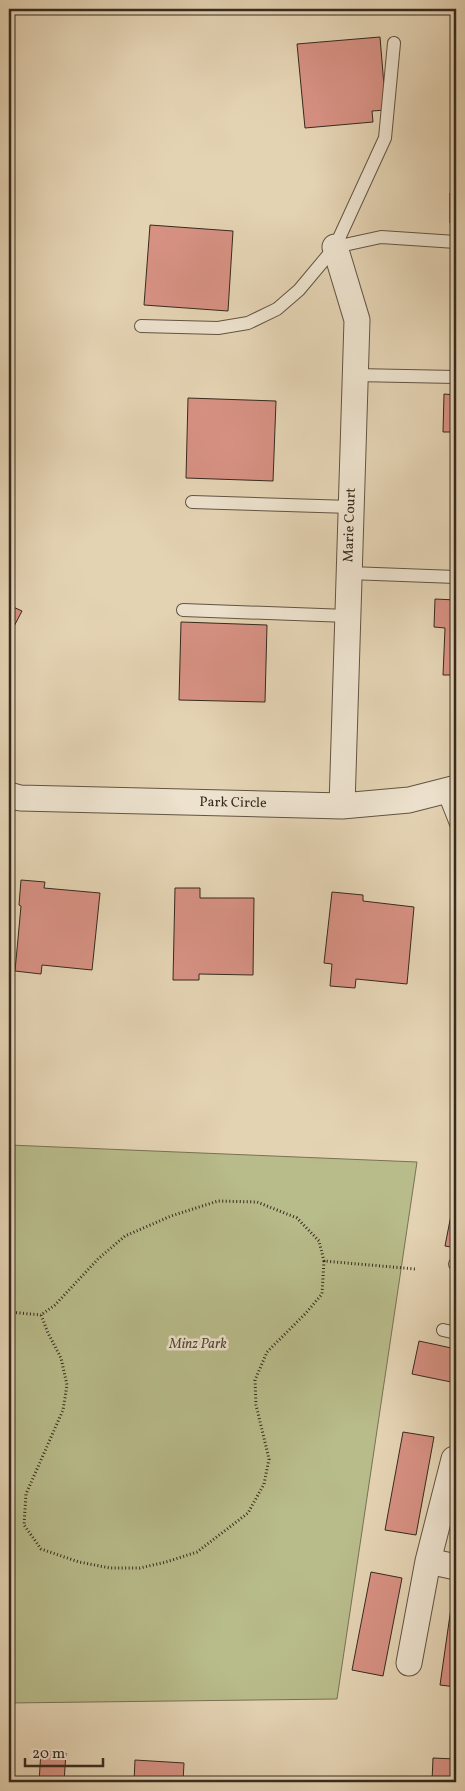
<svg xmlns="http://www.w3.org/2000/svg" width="465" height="1791" font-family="Vollkorn,serif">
<rect width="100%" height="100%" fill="#e4d3b3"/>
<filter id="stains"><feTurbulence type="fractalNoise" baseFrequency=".004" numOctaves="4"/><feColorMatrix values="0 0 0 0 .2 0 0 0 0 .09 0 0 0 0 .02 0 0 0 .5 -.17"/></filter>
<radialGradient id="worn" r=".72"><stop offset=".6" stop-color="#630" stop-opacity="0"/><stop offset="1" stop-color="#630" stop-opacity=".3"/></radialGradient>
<path fill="#b8bb8a" stroke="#787254" d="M9 1145 417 1162 337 1699 9 1703Z"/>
<path fill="#d79183" stroke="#372a1e" d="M380 37 386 110 372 111 373 122 305 128 297 44Z
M454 169H456V223H450V193H454Z
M150 225 233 231 228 311 144 305Z
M444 394 456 395V471L453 470 454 432H443Z
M188 398 276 401 273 481 186 478Z
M435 599 456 600V675H443L445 628 434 627Z
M9 605 22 611 9 636Z
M181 622 267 625 265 702 179 700Z
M21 880 45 882 44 888 100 893 92 970 42 965 41 974 15 971 21 906 19 905Z
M175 888H200V898H254L253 975 199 974V980H173Z
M332 892 363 895V901L414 907 407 984 356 979 355 988 330 986 332 964 324 963Z
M451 1215 456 1216V1248L445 1246Z
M419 1341 456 1349V1383L412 1374Z
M403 1432 434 1437 416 1535 385 1530Z
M371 1572 402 1578 383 1676 352 1670Z
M453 1594 456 1595V1687L440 1685Z
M41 1751 66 1753 64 1782H39Z
M433 1758 456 1759V1782H432Z
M135 1760 184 1763 183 1782H134Z"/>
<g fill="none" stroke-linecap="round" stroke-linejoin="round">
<defs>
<path id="lane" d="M335 247 381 237 456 242
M141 326 218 328 248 323 277 309 299 290 335 247 385 138 394 43
M355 375 456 377
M192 502 351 507
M349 573 456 577
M183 610 348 616
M443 791 456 824
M455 1264 456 1265
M443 1330 456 1333"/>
<path id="street" d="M335 247 357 320 342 806
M9 795 20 798 342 806 409 800 456 788
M454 1459 428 1561 456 1567
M409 1663 428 1561"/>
</defs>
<use href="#lane" stroke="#625443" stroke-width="14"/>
<use href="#street" stroke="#625443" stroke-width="27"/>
<path stroke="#372a1e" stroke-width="3" stroke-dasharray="1 2.5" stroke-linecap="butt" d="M324 1261 322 1294 306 1313 267 1352 255 1380 256 1405 269 1459 264 1484 248 1513 197 1552 166 1562 140 1568H110L79 1562 41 1549 24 1525 26 1494 63 1410 67 1385 61 1358 48 1333 41 1315 55 1305 98 1259 125 1236 171 1216 218 1201 257 1202 297 1218 319 1241 324 1261 415 1269
M9 1312 41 1315"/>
<use href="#lane" stroke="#ede2ce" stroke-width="12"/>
<use href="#street" stroke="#ede2ce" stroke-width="25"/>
</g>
<g text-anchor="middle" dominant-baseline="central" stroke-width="5" stroke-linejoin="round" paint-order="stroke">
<g font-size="14" fill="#372a1e" stroke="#ede2ce">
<text transform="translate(350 525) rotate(-88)">Marie Court</text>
<text transform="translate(233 803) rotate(1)">Park Circle</text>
</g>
<g font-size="14" font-style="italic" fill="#514734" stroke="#ede2ce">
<text x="198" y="1344">Minz Park</text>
</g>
</g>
<rect width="465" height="1791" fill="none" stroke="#e4d3b3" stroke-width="30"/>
<rect x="10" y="10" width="445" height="1771" fill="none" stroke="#372a1e" stroke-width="2.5"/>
<rect x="15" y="15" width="435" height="1761" fill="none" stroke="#372a1e"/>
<path d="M25 1758v8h78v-8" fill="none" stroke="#372a1e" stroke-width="2.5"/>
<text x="32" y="1758" font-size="15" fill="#372a1e" stroke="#ede2ce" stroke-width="4" paint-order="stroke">20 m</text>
<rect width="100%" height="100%" filter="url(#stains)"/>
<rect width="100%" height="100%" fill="url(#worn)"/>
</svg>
